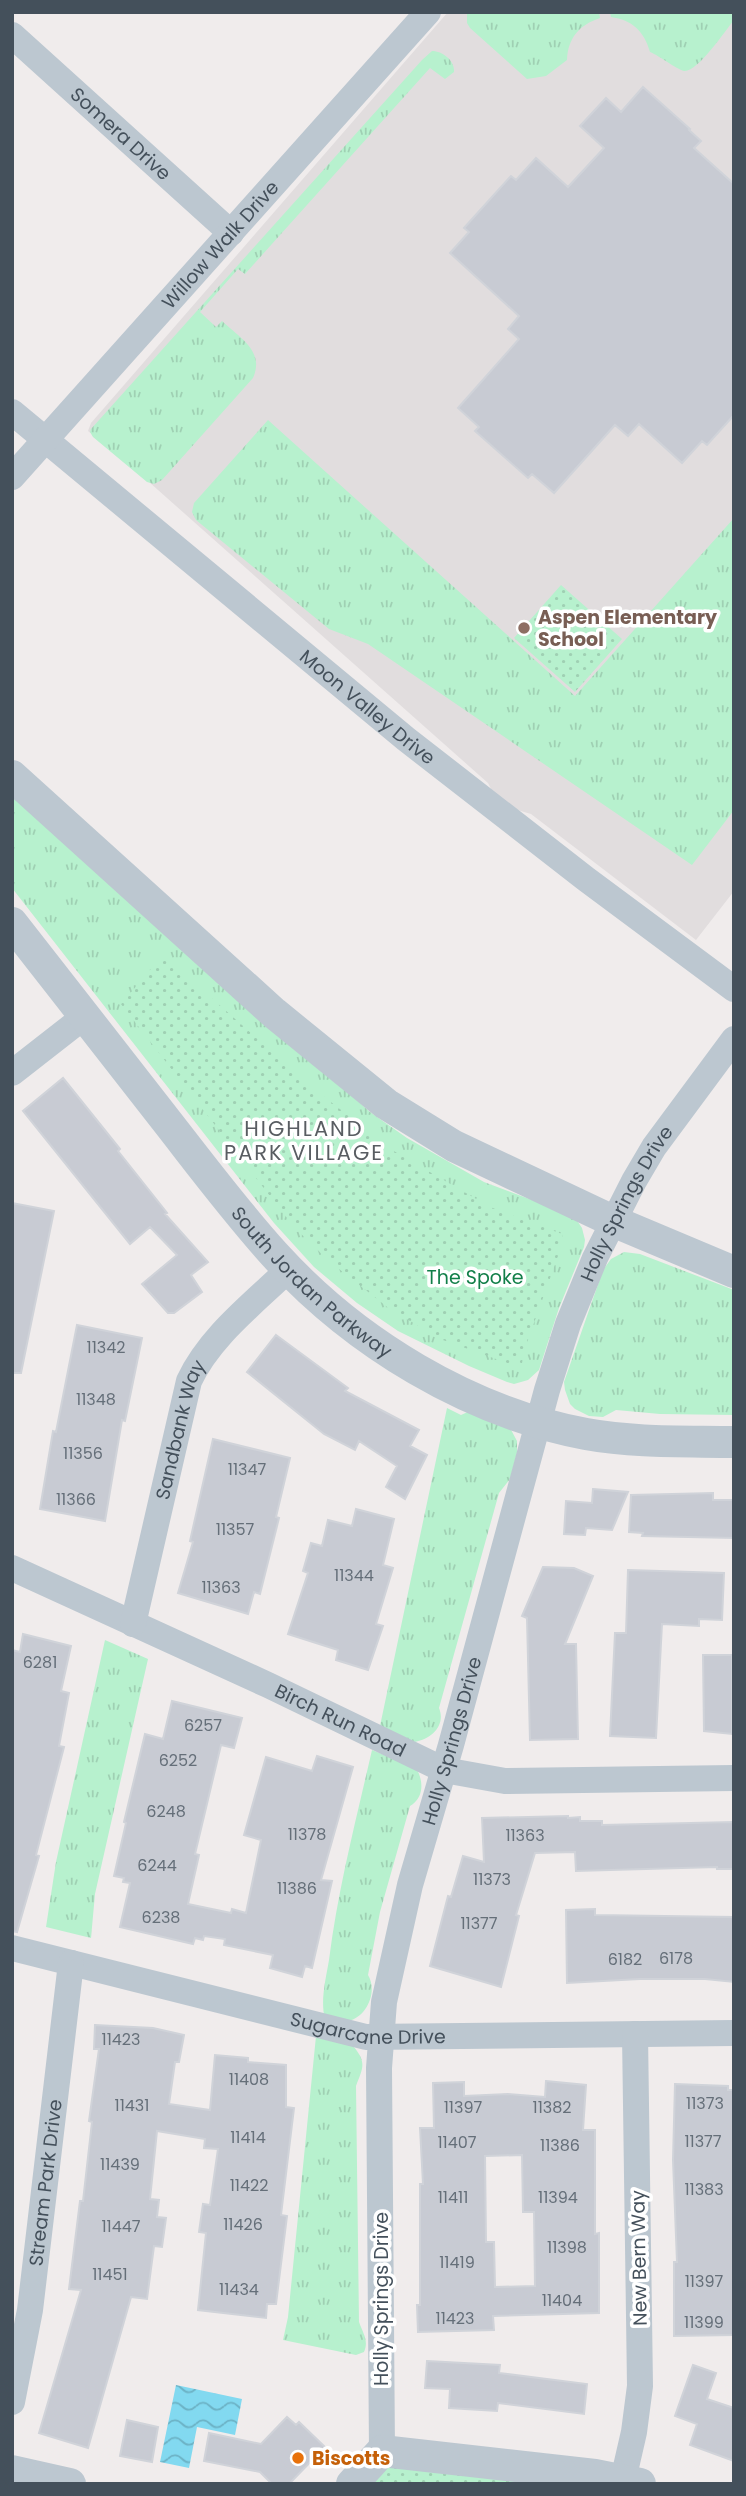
<svg xmlns="http://www.w3.org/2000/svg" width="746" height="2496" font-family="Poppins,sans-serif">
<defs>
<pattern id="grass-tufts" width="24" height="20" patternUnits="userSpaceOnUse" patternTransform="scale(1.75)"><rect width="24" height="20" fill="#b7f1ce"/><path d="M3 7l-1-3M5 7V3M7 7l1-3M15 17l-1-3M17 17v-4M19 17l1-3" fill="none" stroke="#9fd0b3"/></pattern>
<pattern id="park-dots" width="8" height="8" patternUnits="userSpaceOnUse" patternTransform="scale(1.75)"><rect width="8" height="8" fill="#b7f1ce"/><path d="M2 2h.1M6 6h.1" fill="none" stroke="#9fd0b3" stroke-width="1.8" stroke-linecap="round"/></pattern>
<pattern id="water-waves" width="16" height="10" patternUnits="userSpaceOnUse" patternTransform="scale(1.75)"><rect width="16" height="10" fill="#82d9f0"/><path d="M0 5q4-4 8 0t8 0" fill="none" stroke="#6cb2c5"/></pattern>
</defs>
<rect width="100%" height="100%" fill="#f0ecec"/>
<path fill="#e1ddde" d="M448 12H734V891L696 940 531 814 514 809 492 791 488 783 140 474 88 431 91 423Z"/>
<path fill="url(#grass-tufts)" d="M467 12H599L600 18C579 25 568 38 567 60L546 76 527 79 470 28 467 23Z
M610 12H734V20C725 31 697 73 684 71 676 69 660 56 650 52 644 31 632 20 611 17Z
M432 51C443 51 455 61 454 72L445 79 430 68 245 274 238 269 200 312 216 327 222 321C240 338 265 351 253 378L162 480 154 484 147 482 93 437 90 432 91 429 422 60Z
M268 420 575 696 734 518V810L692 865 368 644 329 629 196 520 192 512 194 503Z
M12 792 370 1112 407 1138 484 1182 567 1213 578 1222 582 1228 585 1240 584 1247 559 1308 539 1370 528 1380 514 1384 507 1382 469 1366 398 1331 357 1303 314 1267 274 1223 12 888Z
M624 1252 640 1254 734 1290V1415L660 1414 616 1410 603 1417 589 1416 575 1409 570 1404 565 1390 564 1382 603 1270 611 1259Z
M447 1408 461 1415 470 1411 509 1426 517 1441V1453L510 1479 499 1493 439 1708C446 1725 432 1739 415 1742L380 1726Z
M105 1640 148 1659 95 1894 91 1938 46 1927 56 1862Z
M372 1750 416 1768C424 1781 424 1798 410 1806L380 1912 368 1975C378 1991 367 2017 348 2021 341 2023 333 2020 325 2019 320 2001 326 1978 329 1960 338 1889 356 1820 372 1750Z
M316 2036 353 2046C367 2062 363 2068 356 2086L359 2322C363 2333 369 2341 364 2352L356 2355 283 2340 288 2317Z"/>
<path fill="url(#park-dots)" d="M561 585 622 639 575 692 514 638Z
M163 955 313 1088 392 1150 490 1207 562 1234 563 1242 525 1348 521 1368 443 1340 391 1310 329 1261 294 1227 121 1004Z
M385 2467 583 2484H369Z"/>
<path fill="url(#water-waves)" d="M176 2385 242 2399 235 2435 197 2427 189 2468 160 2462Z"/>
<path fill="#c8cbd3" stroke="#d0d3d9" stroke-width="2" fill-rule="evenodd" d="M643 87 690 129 689 130 701 141 694 148 734 184V415L707 445 702 441 682 463 639 424 628 436 615 425 554 493 532 474 528 478 475 431 479 427 458 408 519 339 508 329 519 316 450 253 469 232 464 228 511 176 516 180 536 158 568 187 604 148 580 126 606 98 621 112Z
M63 1078 120 1149 118 1151 167 1213 165 1214 208 1262 191 1275 202 1292 174 1313H168L142 1284 177 1255 150 1227 130 1244 23 1111Z
M12 1203 54 1211 21 1373H12Z
M77 1325 142 1338 125 1421 122 1420 105 1521 40 1509 53 1431 56 1432Z
M276 1335 348 1388 345 1391 419 1430 410 1446 427 1455 405 1499 386 1487 397 1466 359 1441 355 1450 324 1434 247 1372Z
M213 1439 290 1458 276 1517 279 1518 260 1594 254 1592 248 1614 178 1593 193 1542 190 1541Z
M593 1489 628 1492 612 1530 586 1528 585 1535 564 1534 566 1501 592 1503Z
M713 1493V1500H734V1538L642 1536 643 1533 629 1532 631 1495Z
M356 1509 394 1519 383 1565 393 1568 376 1624 383 1626 368 1670 336 1660 338 1650 288 1634 308 1573 303 1571 311 1543 322 1546 328 1520 352 1526Z
M543 1567 574 1568 593 1576 565 1644H576L578 1739 530 1740 527 1618 522 1616Z
M628 1570 724 1573 722 1620 699 1619V1626L662 1624 656 1738 610 1736 615 1633H626Z
M23 1634 71 1646 61 1691 69 1693 59 1746 64 1747 36 1855 39 1856 17 1932 12 1931V1650L20 1652Z
M703 1655H732V1734L704 1731Z
M172 1701 242 1718 234 1748 221 1745 195 1854 199 1855 188 1904 231 1913 232 1909 246 1913 261 1840 244 1835 266 1757 312 1771 317 1756 353 1767 321 1880 332 1881 312 1968 305 1966 302 1977 270 1968 273 1955 224 1945 225 1939 204 1936 203 1940 195 1938 193 1944 120 1927 130 1883 123 1882 124 1878 114 1876 126 1823 124 1822 145 1734 163 1739Z
M568 1816V1818L580 1817V1821H602V1825L734 1822V1869H717V1867L576 1871 575 1852 535 1853 516 1915 519 1916 501 1987 430 1966 448 1896 451 1897 463 1856 484 1862 482 1818Z
M595 1909V1915L734 1917V1982L705 1979H640L567 1983 566 1910Z
M95 2025 153 2028 184 2035 179 2062H175L169 2104 210 2110 215 2055 248 2058V2062L286 2065V2107L294 2108 281 2215 287 2216 276 2304H267L266 2318 198 2310 206 2233 199 2232 203 2204 210 2205 218 2149 204 2148 205 2139 157 2131 150 2199 159 2200 157 2217 166 2218 162 2247 154 2246 147 2299 131 2297 88 2448 39 2433 81 2290 69 2289 80 2201H83L92 2122 89 2121 99 2049H94Z
M546 2081 586 2085 583 2130H595V2234L599 2233V2313L493 2316 494 2330 418 2332 417 2305H420V2184H423L420 2128H434L433 2083 464 2082V2096L508 2094 545 2097ZM522 2155 523 2212H534L535 2286 495 2287 494 2242H486L485 2156Z
M675 2084 728 2086V2090H734V2335L674 2336V2262H677L673 2160Z
M427 2361 500 2365 499 2373 587 2384 584 2414 498 2403 497 2411 449 2408 450 2389 425 2388Z
M693 2365 716 2373 707 2399 734 2408V2461L690 2445 697 2424 675 2416Z
M287 2417 296 2425 299 2422 325 2447 289 2484H272L260 2472 204 2461 209 2433 261 2444Z
M127 2420 158 2427 152 2462 120 2456Z"/>
<g fill="none" stroke-linecap="round" stroke-linejoin="round">
<g stroke="#bcc7d0" stroke-width="26">
<path id="s1" d="M12 35 231 233"/>
<path id="s2" d="M12 412 406 739 586 879 734 989"/>
<path id="s3" d="M12 477 428 12"/>
<path d="M12 1073 85 1016"/>
<path id="s4" d="M12 1568 268 1685 444 1770 505 1781 734 1778"/>
<path id="s5" d="M133 1624 189 1381C210 1336 254 1303 289 1269"/>
<path id="s6" d="M12 1948 366 2037 734 2033"/>
<path id="s7" d="M12 2402 30 2310 71 1963"/>
<path id="s8" d="M382 2451 379 2068 384 2002 410 1885 451 1745 547 1390 568 1324 595 1258 634 1181 654 1147 734 1039"/>
<path d="M623 2480 634 2432 640 2386 635 2034"/>
</g>
<g stroke="#bcc7d0" stroke-width="32">
<path d="M12 776 274 1013 386 1104 454 1146 615 1222 734 1272"/>
<path id="s9" d="M12 923C63 989 114 1054 165 1119 201 1165 236 1212 275 1255 355 1343 469 1412 586 1434 635 1443 685 1441 734 1442"/>
<path d="M12 2471 70 2484"/>
<path d="M352 2484 382 2451 595 2475 640 2484"/>
</g>
</g>
<circle fill="#8d6e63" stroke="#fff" stroke-width="2.5" cx="524" cy="628" r="7"/>
<circle fill="#e8710a" stroke="#fff" stroke-width="2.5" cx="298" cy="2458" r="7"/>
<g text-anchor="middle" dominant-baseline="central" stroke-width="7" stroke-linejoin="round" paint-order="stroke">
<g font-size="16" fill="#656f79">
<text x="106" y="1347">11342</text>
<text x="96" y="1399">11348</text>
<text x="83" y="1453">11356</text>
<text x="247" y="1469">11347</text>
<text x="76" y="1499">11366</text>
<text x="235" y="1529">11357</text>
<text x="354" y="1575">11344</text>
<text x="221" y="1587">11363</text>
<text x="40" y="1662">6281</text>
<text x="203" y="1725">6257</text>
<text x="178" y="1760">6252</text>
<text x="166" y="1811">6248</text>
<text x="307" y="1834">11378</text>
<text x="525" y="1835">11363</text>
<text x="157" y="1865">6244</text>
<text x="492" y="1879">11373</text>
<text x="297" y="1888">11386</text>
<text x="161" y="1917">6238</text>
<text x="479" y="1923">11377</text>
<text x="676" y="1958">6178</text>
<text x="625" y="1959">6182</text>
<text x="121" y="2039">11423</text>
<text x="249" y="2079">11408</text>
<text x="705" y="2103">11373</text>
<text x="132" y="2105">11431</text>
<text x="463" y="2107">11397</text>
<text x="552" y="2107">11382</text>
<text x="248" y="2137">11414</text>
<text x="703" y="2141">11377</text>
<text x="457" y="2142">11407</text>
<text x="560" y="2145">11386</text>
<text x="120" y="2164">11439</text>
<text x="249" y="2185">11422</text>
<text x="704" y="2189">11383</text>
<text x="453" y="2197">11411</text>
<text x="558" y="2197">11394</text>
<text x="243" y="2224">11426</text>
<text x="121" y="2226">11447</text>
<text x="567" y="2247">11398</text>
<text x="457" y="2262">11419</text>
<text x="110" y="2274">11451</text>
<text x="704" y="2281">11397</text>
<text x="239" y="2289">11434</text>
<text x="562" y="2300">11404</text>
<text x="455" y="2318">11423</text>
<text x="704" y="2322">11399</text>
</g>
<g font-size="19" fill="#44505b" stroke="#fff">
<text stroke="none"><textPath href="#s1" startOffset="147">Somera Drive</textPath></text>
<text stroke="none"><textPath href="#s3" startOffset="312">Willow Walk Drive</textPath></text>
<text stroke="none"><textPath href="#s2" startOffset="462">Moon Valley Drive</textPath></text>
<text stroke="none"><textPath href="#s8" startOffset="1286">Holly Springs Drive</textPath></text>
<text stroke="none"><textPath href="#s9" startOffset="469">South Jordan Parkway</textPath></text>
<text stroke="none"><textPath href="#s5" startOffset="200">Sandbank Way</textPath></text>
<text stroke="none"><textPath href="#s4" startOffset="362">Birch Run Road</textPath></text>
<text stroke="none"><textPath href="#s8" startOffset="719">Holly Springs Drive</textPath></text>
<text stroke="none"><textPath href="#s6" startOffset="366">Sugarcane Drive</textPath></text>
<text stroke="none"><textPath href="#s7" startOffset="222">Stream Park Drive</textPath></text>
<text transform="translate(639 2258) rotate(-91)">New Bern Way</text>
<text transform="translate(381 2299) rotate(-90)">Holly Springs Drive</text>
</g>
<g font-size="19" font-weight="bold" fill="#785e54" stroke="#fff" text-anchor="start">
<text x="538" y="617">Aspen Elementary<tspan x="538" dy="22">School</tspan></text>
</g>
<g font-size="19" fill="#127f49" stroke="#fff">
<text x="475" y="1277">The Spoke</text>
</g>
<g font-size="19" font-weight="bold" fill="#c56008" stroke="#fff" text-anchor="start">
<text x="312" y="2458">Biscotts</text>
</g>
<g font-size="21" letter-spacing="2" fill="#595d62" stroke="#fff">
<text x="304" y="1128">HIGHLAND<tspan x="304" dy="24">PARK VILLAGE</tspan></text>
</g>
</g>
<rect width="746" height="2496" fill="none" stroke="#44505b" stroke-width="28"/>
</svg>
